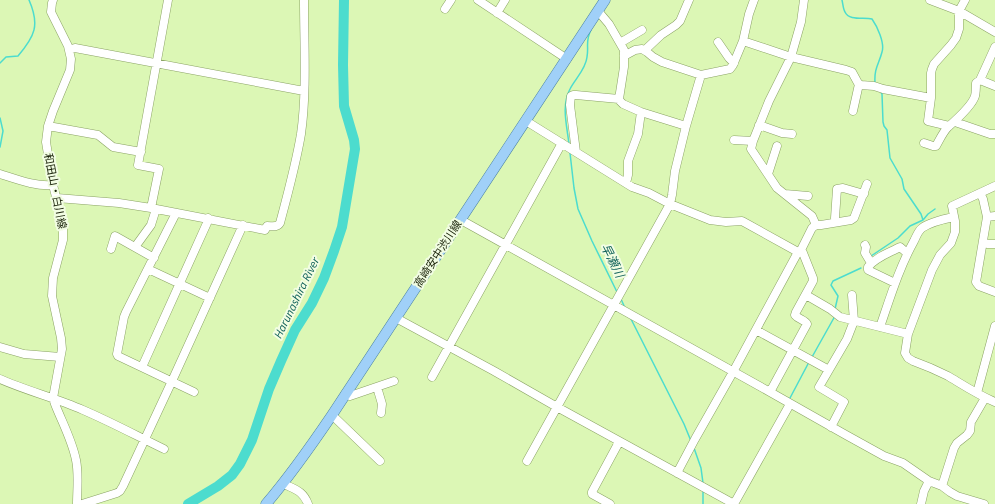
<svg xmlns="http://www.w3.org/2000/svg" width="995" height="504" font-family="'Source Sans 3','Noto Sans JP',sans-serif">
<rect width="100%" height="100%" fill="#dcf7b5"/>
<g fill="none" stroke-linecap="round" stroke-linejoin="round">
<path stroke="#4cdcce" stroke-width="1.5" d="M842 0C843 4 843 9 845 12 849 21 864 17 872 19 877 26 885 43 882 52 879 64 874 68 875 83
M0 63 6 57 18 56C35 36 40 25 29 0
M880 91 882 94 883 122 884 126 887 130 890 158 902 179 904 189 921 214 923 220
M0 118 3 131 0 147
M569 144C567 126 561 106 570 89 575 79 586 69 587 57 589 46 585 41 591 30
M570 153 574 188 578 209 592 241 617 292
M871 256 898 238 910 226 923 220 928 214 935 209
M621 299 625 308
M835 309 838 296 831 285 833 281 861 268
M631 319 684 424 691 441
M812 357 835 316
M790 398 809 362
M694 448 701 468 703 483
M703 504V491"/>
<path stroke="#4cdcce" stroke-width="10" d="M188 504 218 486 232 475 240 464 252 440 269 389 281 361 295 330 312 303 324 278 334 251 342 227 355 149 354 140 344 106 343 65 344 0"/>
<defs>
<path id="minor" d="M53 0 52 3 51 12 68 46 71 59 70 70 53 111 48 126 46 142 53 185 63 224V240L53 278 52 296 61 338 62 349 53 398 55 404C62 422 72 440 76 460 79 474 77 490 77 504
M478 0 567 59
M930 0 959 11 995 32
M445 9 451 0
M598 11 609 24 624 50V67L619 99 620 101 623 104 641 112 686 126
M497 13 505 0
M743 41 791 57 846 70 852 72 858 83 861 85 874 86 883 89 931 98
M718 42 729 58 734 63
M620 43 642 30
M69 50 75 48 304 91
M645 50 661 35 676 25 680 21 689 0
M624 56 635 50 642 49 647 52 653 57 662 62 701 75 730 69 733 65 743 41 749 14 754 0
M980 80 995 86
M853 111 859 84
M526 121 632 187 649 193 670 204 710 220 726 222 742 221 798 252
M955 122 990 134H995
M759 125 782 133 792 134
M48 126 98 135 113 147 141 152
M949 126 928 121 931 98V73L932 69 934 64 951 45 956 38 959 29V11L965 0
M734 140 753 141
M924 143 933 146H936C940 139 943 132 948 127 956 120 972 106 975 96 976 92 976 87 976 83L980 80 995 47
M576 152 570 105 571 96 573 95H576L619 99
M0 174C16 179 37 187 53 185
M768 174 777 146
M626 183 628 175V161L638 134 641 112
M995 186 952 206 955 221V232L951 243 940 255 932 270 908 334 905 353 908 358 913 361C924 365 936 370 948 376 963 385 978 395 995 402
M980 193 983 199 987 217 976 282 979 286 995 292
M785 194 808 196
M57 198 119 203 151 208 265 230 267 226C272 226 277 228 280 223 288 193 296 164 301 134 307 92 304 43 304 0
M151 208 159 169 138 165 168 0
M176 213 174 217 126 312 124 317 117 354 118 356 194 392
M987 217 995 216
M461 220 770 392 846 435 884 456 903 463 929 481 942 486 950 492 957 496 984 504
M836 222 835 218 837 189 843 188 864 194
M816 225H821L851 220 854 218 867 184
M983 243 988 244H995
M865 245 866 247 865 253 871 263
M135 247 151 225 156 209
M111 249 115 236 154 258
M148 269 210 298
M895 283 868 270V267C876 257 889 253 900 247L907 253
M806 295 830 309 840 317 908 334
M396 318 494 371 557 407 734 504
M880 327C890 298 899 268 914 241 916 237 918 231 922 228 930 222 944 219 954 217
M756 330 829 370
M0 347 24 354 60 357
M142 367 207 223 208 218
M432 377 562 143
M0 379C27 391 56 398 83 410 111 422 137 436 164 449
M377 387 382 404 381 413
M770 392 807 324C805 320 798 319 795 315L796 312 813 281V278L803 253 801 250
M977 393 995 326
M345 394 350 396 394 381
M332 415 380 461
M831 427 844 402 819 387 847 339 854 321 852 295
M527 461 670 204 672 195 675 171 686 126 701 75
M677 473 695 439 733 372 798 252 801 250 812 228 816 225 812 216 777 188 751 149 753 141 769 101 791 57 801 22 804 0
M284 484C296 490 303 491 308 504
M942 486 954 448 957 443 967 435 970 431 971 422 985 398
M82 504 117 493 120 491 123 486 172 381 243 225
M610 504 592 494V492L619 442
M734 504 790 404
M921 504 924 491 929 481"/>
<path id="major" d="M266 504C290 476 311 446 332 415L605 0"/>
</defs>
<use href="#minor" stroke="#8ba365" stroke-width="9"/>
<use href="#major" stroke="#477fa1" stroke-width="11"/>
<use href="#minor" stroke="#fff" stroke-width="8"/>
<use href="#major" stroke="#a0d0f8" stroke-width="10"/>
</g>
<g text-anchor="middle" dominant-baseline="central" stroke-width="4" stroke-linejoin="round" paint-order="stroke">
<g font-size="11" fill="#182108" stroke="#f2fde3">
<text transform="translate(55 191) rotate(79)">和田山・白川線</text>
<text transform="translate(438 254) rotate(-57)">高崎安中渋川線</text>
</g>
<g font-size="12" font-style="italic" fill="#13635c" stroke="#f2fde3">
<text transform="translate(612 261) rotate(63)">早瀬川</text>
<text transform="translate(297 298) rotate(-64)">Harunashira River</text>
</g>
</g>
</svg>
